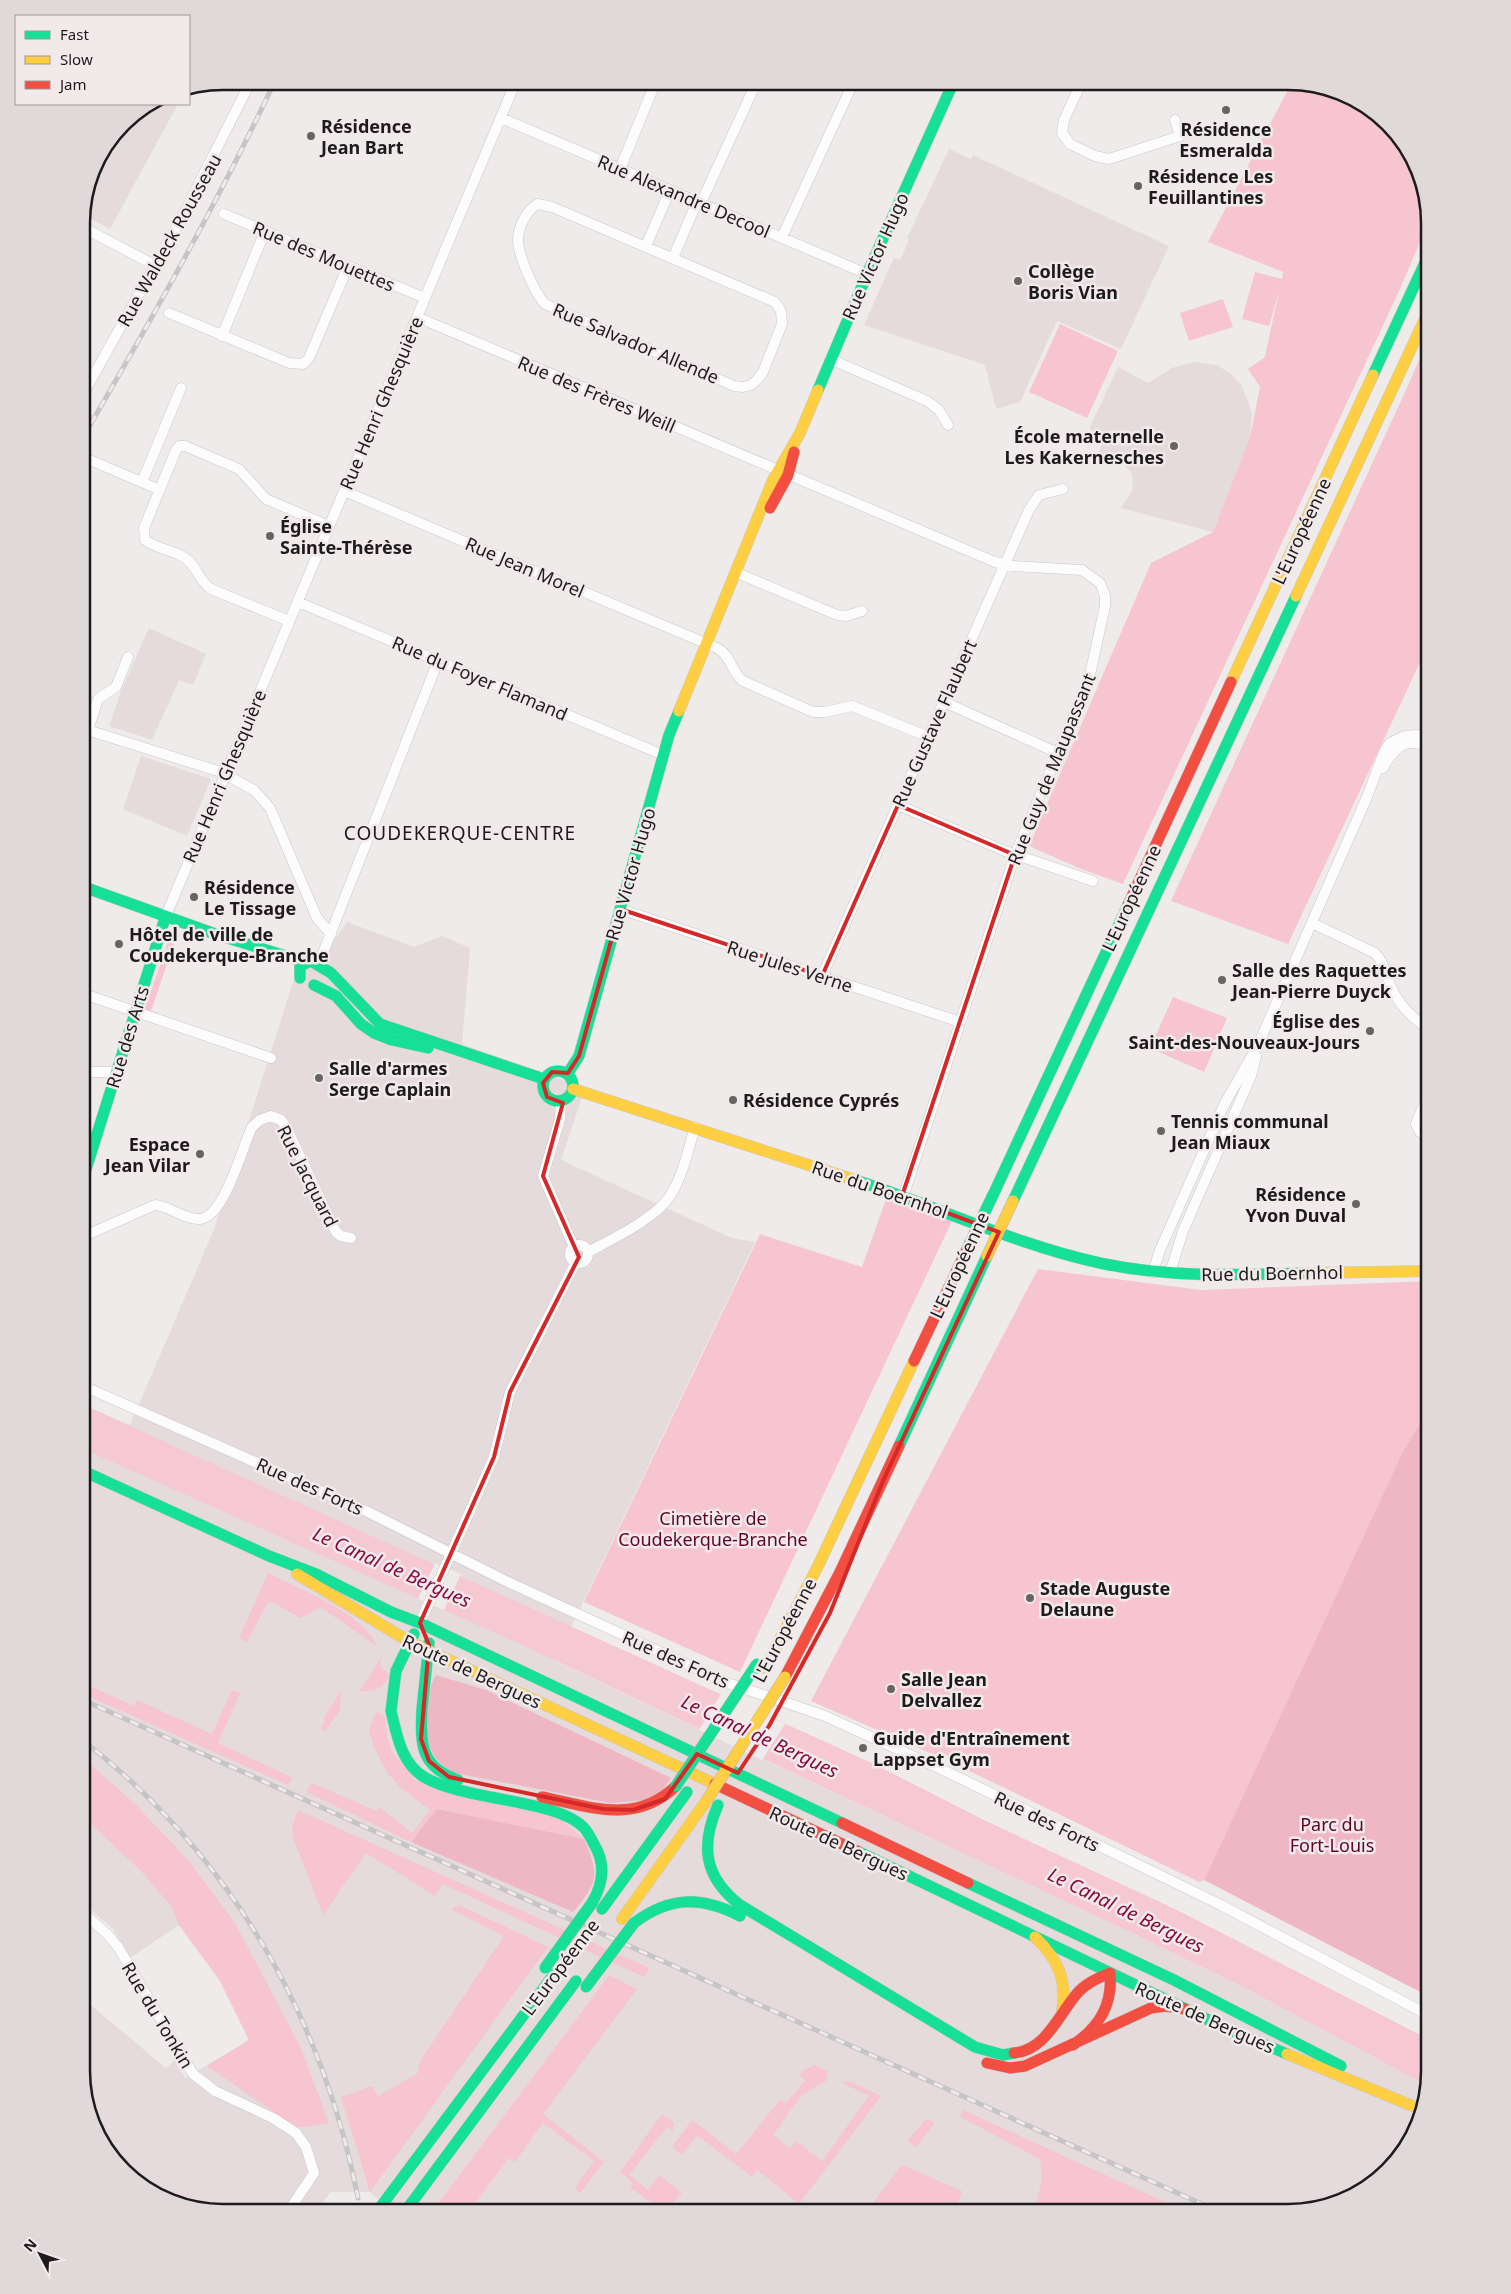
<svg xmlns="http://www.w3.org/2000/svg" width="1511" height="2294" font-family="'Noto Sans',sans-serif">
<rect width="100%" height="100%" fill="#efebeb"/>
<path fill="#e5dadc" d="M151 104H178L110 229 82 214 92 169 123 123Z
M949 149 971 159 973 155 1169 246 1121 349 1057 321 1020 402 996 409 985 365 864 325 894 258 900 260 909 240 907 238Z
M1194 362 1217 365 1231 374 1242 386 1252 413 1250 437 1213 532 1121 508 1132 491 1133 479 1130 471 1116 457 1097 456 1105 437 1089 429 1118 367 1148 383 1172 368Z
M149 628 206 654 193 685 179 680 152 740 109 726 122 689Z
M141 756 211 779 187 836 123 809Z
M347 922 414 947 442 936 470 948 462 1044 585 1088 561 1160 732 1238 755 1242 555 1661 1134 1934 1245 1988 1426 2085 1411 2142 1359 2194 1288 2213H392L370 2192H331L315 2212H214L152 2194 100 2142 81 2071V1997L166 2068 175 2060 185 2078 249 2040 220 1981 179 1925 130 1958 113 1929 81 1901V1404L130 1425 215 1227 301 957 331 945Z"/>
<path fill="#f7c5d0" d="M1292 82 1366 105 1411 152 1429 221 1399 291 1123 884 1081 869 1029 846 1151 563 1213 532 1250 437 1260 387 1248 369 1265 357 1279 291 1269 326 1242 319 1255 272 1282 279 1283 272 1208 242Z
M1223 299 1233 327 1189 341 1180 313Z
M1060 324 1118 351 1087 418 1029 392Z
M1430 335V641L1288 944 1171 901 1405 392Z
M168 942 174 944 151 1011 158 1013 157 1016 144 1011Z
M1173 997 1227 1018 1204 1072 1150 1048Z
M886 1199 952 1221 740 1672 584 1602 760 1234 862 1267Z
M1038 1269 1201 1290 1430 1281V1407L1403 1451 1204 1880 1199 1882 963 1768 961 1763 945 1755 939 1757 811 1701Z
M268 1573C299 1589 364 1613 377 1646L320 1607 301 1618 271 1602 267 1604 247 1642 239 1638Z
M381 1657 380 1666 390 1675C382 1690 376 1691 360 1691Z
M81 1682 134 1706 137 1700 212 1734 232 1690 240 1693 218 1743 293 1778 288 1785 97 1700 81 1692Z
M341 1691 340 1710 325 1732 321 1728 325 1721 323 1719Z
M377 1711 385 1717 387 1737 392 1752 415 1780 560 1819 584 1839 437 1809 411 1842 306 1792 312 1783 376 1811 379 1807 412 1833 430 1810 402 1789 388 1774 375 1749 369 1730Z
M81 1756 135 1804 190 1862 236 1925 300 2046 329 2123 297 2128 207 2066 249 2040 220 1981 179 1925 171 1906 140 1870 81 1815Z
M298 1810 649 1968 644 1977 443 1884 435 1896 366 1853 323 1915 293 1838 292 1828Z
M459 1905 548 1947 370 2192 341 2097 372 2086 378 2096 417 2074 420 2061 504 1936 451 1909Z
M609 1975 637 1989 543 2114 604 2162 580 2193 575 2188 594 2161 543 2123 515 2162 509 2158 468 2213H431Z
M816 2065 828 2072 826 2081 802 2095 773 2135 790 2148 796 2141 822 2161 869 2096 842 2083 849 2081 881 2096 799 2204 757 2170 752 2177 697 2135 682 2155 672 2147 692 2120 736 2154 780 2100 786 2103 806 2080 799 2075 805 2069Z
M963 2110 1189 2213H1034L1042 2179 1040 2159 960 2117Z
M662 2114 674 2123 673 2131 667 2127 629 2175 648 2190 659 2175 682 2193 665 2210 659 2208 630 2187 633 2183 620 2172Z
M926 2119 935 2123 916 2147 907 2141Z
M902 2165 962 2191 955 2213H865Z"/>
<path fill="#efb7c4" d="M1430 1407V1997L1204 1880 1403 1451Z
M436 1675 486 1690 671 1778 660 1794 645 1800 611 1803 454 1773C445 1769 434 1758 430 1748 425 1732 426 1689 436 1675Z
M437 1809 584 1839C600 1876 598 1883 573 1912L411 1842Z"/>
<path fill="#f6c9d2" d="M81 1404 874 1764 984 1820 1177 1910 1430 2040V2071L1426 2085 1245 1988 1134 1934 518 1643 81 1448Z"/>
<path fill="#efebeb" d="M435 1563 461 1574 444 1610 418 1599Z
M721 1694 785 1724 762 1760 699 1730Z"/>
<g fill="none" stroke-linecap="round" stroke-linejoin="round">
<path stroke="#f6c9d2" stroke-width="3" d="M1415 240 1420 224 1418 216 1424 200"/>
<defs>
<path id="street" d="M1082 81 1064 120 1062 133 1070 144 1095 156 1109 159 1180 136 1175 120
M501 118 867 274
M620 169 656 81
M701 203 757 81
M538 204 552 207 775 302 781 311 782 324 763 372 757 380 751 385 743 387 734 386 545 304C535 294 518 255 518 240 518 228 526 210 538 204Z
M224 214 425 298
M82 227 156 266
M782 237 854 81
M646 246 670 190
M673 258 697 202
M169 313 289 363 303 364 309 358 348 266
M417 317 995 562 1013 566 1082 570 1100 583 1105 596V606L1089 679 1015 855 903 1197
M222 336 265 231
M830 359 927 401 939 410 948 425
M82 396 181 219 251 81
M90 460 160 490
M142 482 181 388
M344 491 717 648C731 655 731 672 743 681L813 712H825L852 706 929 737
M735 572 837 615 846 616 862 611
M298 602 663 755
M289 621 211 589C199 581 197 566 185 558 173 550 157 549 145 540L144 528 176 450 179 446H185L239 469 266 499 329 526
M944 702 1058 753
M81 728 221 772 254 790 270 808 317 918 331 934
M88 730 98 699 116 687 128 657
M1383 768C1395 746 1405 737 1430 747
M898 805 1005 851 1093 881
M620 909 960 1022
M165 918 516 81
M1312 923 1375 953C1384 962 1386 974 1390 985 1398 1004 1413 1019 1430 1030
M319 963 438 661
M822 976 1029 510 1039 495 1063 489
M81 993 271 1058
M81 1072H115
M561 1101 560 1119 543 1176 574 1247
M1430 1139 1420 1132 1416 1124 1430 1090
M81 1235 91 1233 155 1205C170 1206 183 1219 198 1219 224 1220 242 1147 252 1127L260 1120 271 1116 281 1120 286 1127 336 1232 341 1236 351 1238
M570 1254a9 9 0 1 1 18 0a9 9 0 1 1-18 0Z
M588 1252C612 1239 655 1219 670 1196 683 1176 688 1150 695 1127
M1153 1272 1160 1250 1224 1105 1258 1045 1367 797 1384 752 1390 743 1405 736 1417 735 1430 739
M1170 1273 1183 1231 1251 1076 1256 1056
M81 1385 368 1512 508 1582 728 1683 825 1716 941 1769 1221 1905 1430 2016
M420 1623 494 1457 510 1392 576 1262
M81 1911 107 1934 118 1947 193 2074 215 2091 273 2118 296 2133 306 2147 314 2173 288 2212"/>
<path id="fast" d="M1373 375 1430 252
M818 390 871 265 954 81
M81 886 218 935 305 962
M300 978V966L311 961 331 973 380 1024 544 1079
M314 985 336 996 361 1024 374 1033 392 1040 428 1048
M543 1086a15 15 0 1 1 30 0a15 15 0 1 1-30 0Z
M568 1073 579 1056 669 735 679 711
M855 1180C937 1206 1016 1245 1100 1263 1169 1278 1239 1275 1309 1273
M81 1185 165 918
M993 1195 1128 905
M1013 1201 1296 596
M899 1446 987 1256
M81 1470 269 1556 316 1574 391 1612 420 1623
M420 1623 842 1823
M422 1709 429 1643
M422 1709C420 1745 421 1767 458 1780
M391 1711 396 1671 414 1634
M391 1711C397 1735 401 1763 424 1777 464 1801 560 1799 585 1829 589 1834 592 1840 595 1846 606 1865 603 1884 592 1903
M718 1805C700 1846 704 1877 740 1905L975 2047 1003 2055 1014 2053
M859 1852 1223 2027 1287 2054
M968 1883 1174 1980 1341 2066
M602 1909 687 1792
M634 1923C670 1896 701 1896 740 1916
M376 2213 555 1973
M404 2213 576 1981"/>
<path id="slow" d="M1296 596 1430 308
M1231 682 1373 375
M679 711 773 480 800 433 818 390
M573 1089 855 1180
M1309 1273 1430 1271
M297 1574 410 1642
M410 1642 715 1784
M765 1668 818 1566 914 1361
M622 1919 707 1800
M1035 1937C1057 1958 1068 1981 1062 2011
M1287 2054 1420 2109"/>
<path id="jam" d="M770 508 788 475 794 452
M1128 905 1231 682
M914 1361 968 1247
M785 1677 840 1572 899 1446
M715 1784 859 1852
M542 1797C592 1807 635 1825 676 1786
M842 1823 968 1883
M1014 2053C1045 2050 1057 2018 1075 1996 1084 1984 1096 1979 1110 1973 1113 2005 1099 2027 1073 2045
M987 2063 1010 2068 1025 2066 1151 2008 1166 2006 1185 2009"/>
</defs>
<use href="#street" stroke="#c9c6c6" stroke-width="11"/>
<use href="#fast" stroke="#c9c6c6" stroke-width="12"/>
<use href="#slow" stroke="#c9c6c6" stroke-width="12"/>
<use href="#jam" stroke="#c9c6c6" stroke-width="12"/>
<use href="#street" stroke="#fdfcfc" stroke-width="10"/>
<use href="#fast" stroke="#16e098" stroke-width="11"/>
<use href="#slow" stroke="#ffcf43" stroke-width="11"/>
<use href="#jam" stroke="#f24e42" stroke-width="11"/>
<defs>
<path id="rail" d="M82 439C150 322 217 204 275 81
M81 1699 1222 2213
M81 1739C230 1854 322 2015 358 2198"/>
</defs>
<use href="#rail" stroke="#c5c5c5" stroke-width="5"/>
<use href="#rail" stroke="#f1e9ea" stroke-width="3" stroke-dasharray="9" stroke-linecap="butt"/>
<defs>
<path id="fast-bridge" d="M968 1247 993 1195
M676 1786 757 1664
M545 1968 592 1903
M586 1987 634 1923"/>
<path id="slow-bridge" d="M987 1256 1013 1201
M707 1800 785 1677"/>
</defs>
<use href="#fast-bridge" stroke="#bdafb2" stroke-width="12" stroke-linecap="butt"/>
<use href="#slow-bridge" stroke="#bdafb2" stroke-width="12" stroke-linecap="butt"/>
<use href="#fast-bridge" stroke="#16e098" stroke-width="11"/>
<use href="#slow-bridge" stroke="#ffcf43" stroke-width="11"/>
</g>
<path fill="none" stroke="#d62828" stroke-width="4" stroke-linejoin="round" d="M898 805 1015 855 902 1196 999 1232 883 1481 830 1613 769 1726 738 1773 697 1754 665 1799 633 1810 603 1809 449 1777 429 1761 421 1739 429 1645 420 1623 494 1457 510 1392 579 1257 543 1176 563 1103 547 1097 543 1083 552 1072 568 1073 579 1056 620 909 822 976Z"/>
<g fill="#676464" stroke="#f1e9ea" stroke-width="2">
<circle cx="1226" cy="110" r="5"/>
<circle cx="311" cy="136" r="5"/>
<circle cx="1138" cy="186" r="5"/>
<circle cx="1018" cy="281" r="5"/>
<circle cx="1174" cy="446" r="5"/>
<circle cx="270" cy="536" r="5"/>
<circle cx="194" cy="897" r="5"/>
<circle cx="119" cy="944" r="5"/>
<circle cx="1222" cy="980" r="5"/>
<circle cx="1370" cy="1031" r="5"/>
<circle cx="319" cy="1078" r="5"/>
<circle cx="733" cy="1100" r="5"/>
<circle cx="1161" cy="1131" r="5"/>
<circle cx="200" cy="1154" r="5"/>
<circle cx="1356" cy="1204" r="5"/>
<circle cx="1030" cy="1598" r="5"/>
<circle cx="891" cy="1689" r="5"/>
<circle cx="863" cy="1748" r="5"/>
</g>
<g text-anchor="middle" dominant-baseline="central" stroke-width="5" stroke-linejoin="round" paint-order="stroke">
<g font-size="18" font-weight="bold" fill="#1e1b1c" stroke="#f1e9ea" text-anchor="start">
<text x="321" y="126">Résidence<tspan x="321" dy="21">Jean Bart</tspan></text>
<text x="1226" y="129" text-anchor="middle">Résidence<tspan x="1226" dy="21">Esmeralda</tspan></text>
<text x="1148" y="176">Résidence Les<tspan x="1148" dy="21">Feuillantines</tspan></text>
<text x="1028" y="271">Collège<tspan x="1028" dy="21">Boris Vian</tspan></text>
<text x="1164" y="436" text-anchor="end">École maternelle<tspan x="1164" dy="21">Les Kakernesches</tspan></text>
<text x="280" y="526">Église<tspan x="280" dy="21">Sainte-Thérèse</tspan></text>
<text x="204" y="887">Résidence<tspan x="204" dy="21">Le Tissage</tspan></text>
<text x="129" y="934">Hôtel de ville de<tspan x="129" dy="21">Coudekerque-Branche</tspan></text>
<text x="1232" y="970">Salle des Raquettes<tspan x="1232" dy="21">Jean-Pierre Duyck</tspan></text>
<text x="1360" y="1021" text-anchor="end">Église des<tspan x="1360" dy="21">Saint-des-Nouveaux-Jours</tspan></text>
<text x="329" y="1068">Salle d'armes<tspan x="329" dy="21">Serge Caplain</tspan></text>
<text x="743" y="1100">Résidence Cyprés</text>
<text x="1171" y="1121">Tennis communal<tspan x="1171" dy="21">Jean Miaux</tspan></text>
<text x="190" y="1144" text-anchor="end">Espace<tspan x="190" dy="21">Jean Vilar</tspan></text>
<text x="1346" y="1194" text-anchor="end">Résidence<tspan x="1346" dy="21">Yvon Duval</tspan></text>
<text x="1040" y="1588">Stade Auguste<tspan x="1040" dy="21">Delaune</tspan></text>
<text x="901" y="1679">Salle Jean<tspan x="901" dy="21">Delvallez</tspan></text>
<text x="873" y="1738">Guide d'Entraînement<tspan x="873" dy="21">Lappset Gym</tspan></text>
</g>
<g font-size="18" fill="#1e1b1c" stroke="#f1e9ea">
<text transform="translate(684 196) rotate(23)">Rue Alexandre Decool</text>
<text transform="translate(169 240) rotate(-61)">Rue Waldeck Rousseau</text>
<text transform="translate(324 256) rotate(23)">Rue des Mouettes</text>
<text transform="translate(875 256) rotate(-66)">Rue Victor Hugo</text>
<text transform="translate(636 343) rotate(23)">Rue Salvador Allende</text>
<text transform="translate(597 394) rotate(23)">Rue des Frères Weill</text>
<text transform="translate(381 403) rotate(-67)">Rue Henri Ghesquière</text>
<text transform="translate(1301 531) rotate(-65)">L'Européenne</text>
<text transform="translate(525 567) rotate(23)">Rue Jean Morel</text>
<text transform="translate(480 678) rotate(23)">Rue du Foyer Flamand</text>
<text transform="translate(934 723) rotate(-66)">Rue Gustave Flaubert</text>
<text transform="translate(1051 769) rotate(-68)">Rue Guy de Maupassant</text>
<text transform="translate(224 776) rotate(-67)">Rue Henri Ghesquière</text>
<text transform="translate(630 874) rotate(-74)">Rue Victor Hugo</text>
<text transform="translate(1131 898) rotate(-65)">L'Européenne</text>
<text transform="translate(790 966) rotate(18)">Rue Jules Verne</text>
<text transform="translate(127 1037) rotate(-73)">Rue des Arts</text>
<text transform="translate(308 1176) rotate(63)">Rue Jacquard</text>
<text transform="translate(880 1189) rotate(19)">Rue du Boernhol</text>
<text transform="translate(959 1265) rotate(-65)">L'Européenne</text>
<text transform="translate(1272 1273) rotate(-1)">Rue du Boernhol</text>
<text transform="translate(310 1486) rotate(24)">Rue des Forts</text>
<text transform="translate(784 1630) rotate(-62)">L'Européenne</text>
<text transform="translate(676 1659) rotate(24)">Rue des Forts</text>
<text transform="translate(472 1671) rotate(25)">Route de Bergues</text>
<text transform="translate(1047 1821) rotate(26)">Rue des Forts</text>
<text transform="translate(839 1843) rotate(25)">Route de Bergues</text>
<text transform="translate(560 1967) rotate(-53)">L'Européenne</text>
<text transform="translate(158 2015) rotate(59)">Rue du Tonkin</text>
<text transform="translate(1205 2017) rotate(24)">Route de Bergues</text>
</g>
<g font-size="18" fill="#60052a" stroke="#f1e9ea">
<text x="713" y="1518">Cimetière de<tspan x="713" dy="21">Coudekerque-Branche</tspan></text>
<text x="1332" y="1824">Parc du<tspan x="1332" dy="21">Fort-Louis</tspan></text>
</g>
<g font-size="19" letter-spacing="1" fill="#1e1b1c" stroke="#f1e9ea">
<text x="460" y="833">COUDEKERQUE-CENTRE</text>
</g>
<g font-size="19" font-style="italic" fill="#850c3e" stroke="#f1e9ea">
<text transform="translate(392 1567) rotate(24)">Le Canal de Bergues</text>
<text transform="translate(760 1736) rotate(25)">Le Canal de Bergues</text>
<text transform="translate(1126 1910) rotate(26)">Le Canal de Bergues</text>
</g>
</g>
<path d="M0 0H1511V2294H0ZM223 90H1288A133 133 0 0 1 1421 223V2071A133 133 0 0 1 1288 2204H223A133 133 0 0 1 90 2071V223A133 133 0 0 1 223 90Z" fill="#e0d9da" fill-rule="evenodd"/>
<path fill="none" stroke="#1e1b1c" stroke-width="2.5" d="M223 90H1288A133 133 0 0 1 1421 223V2071A133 133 0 0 1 1288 2204H223A133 133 0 0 1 90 2071V223A133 133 0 0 1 223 90Z"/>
<rect x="15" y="15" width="175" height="90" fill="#f1e9ea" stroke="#9d9798"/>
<rect x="25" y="31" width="25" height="8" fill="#16e098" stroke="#9d9798"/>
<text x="60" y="40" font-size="15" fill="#1e1b1c">Fast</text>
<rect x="25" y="56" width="25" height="8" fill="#ffcf43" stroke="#9d9798"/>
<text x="60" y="65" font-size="15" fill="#1e1b1c">Slow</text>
<rect x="25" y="81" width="25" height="8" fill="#f24e42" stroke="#9d9798"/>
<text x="60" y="90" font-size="15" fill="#1e1b1c">Jam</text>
<g transform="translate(40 2254) rotate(311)" stroke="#f1e9ea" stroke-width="4" paint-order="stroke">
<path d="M0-4L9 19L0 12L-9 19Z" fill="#1e1b1c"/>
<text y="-8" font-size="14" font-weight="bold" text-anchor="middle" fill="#1e1b1c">N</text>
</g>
</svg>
